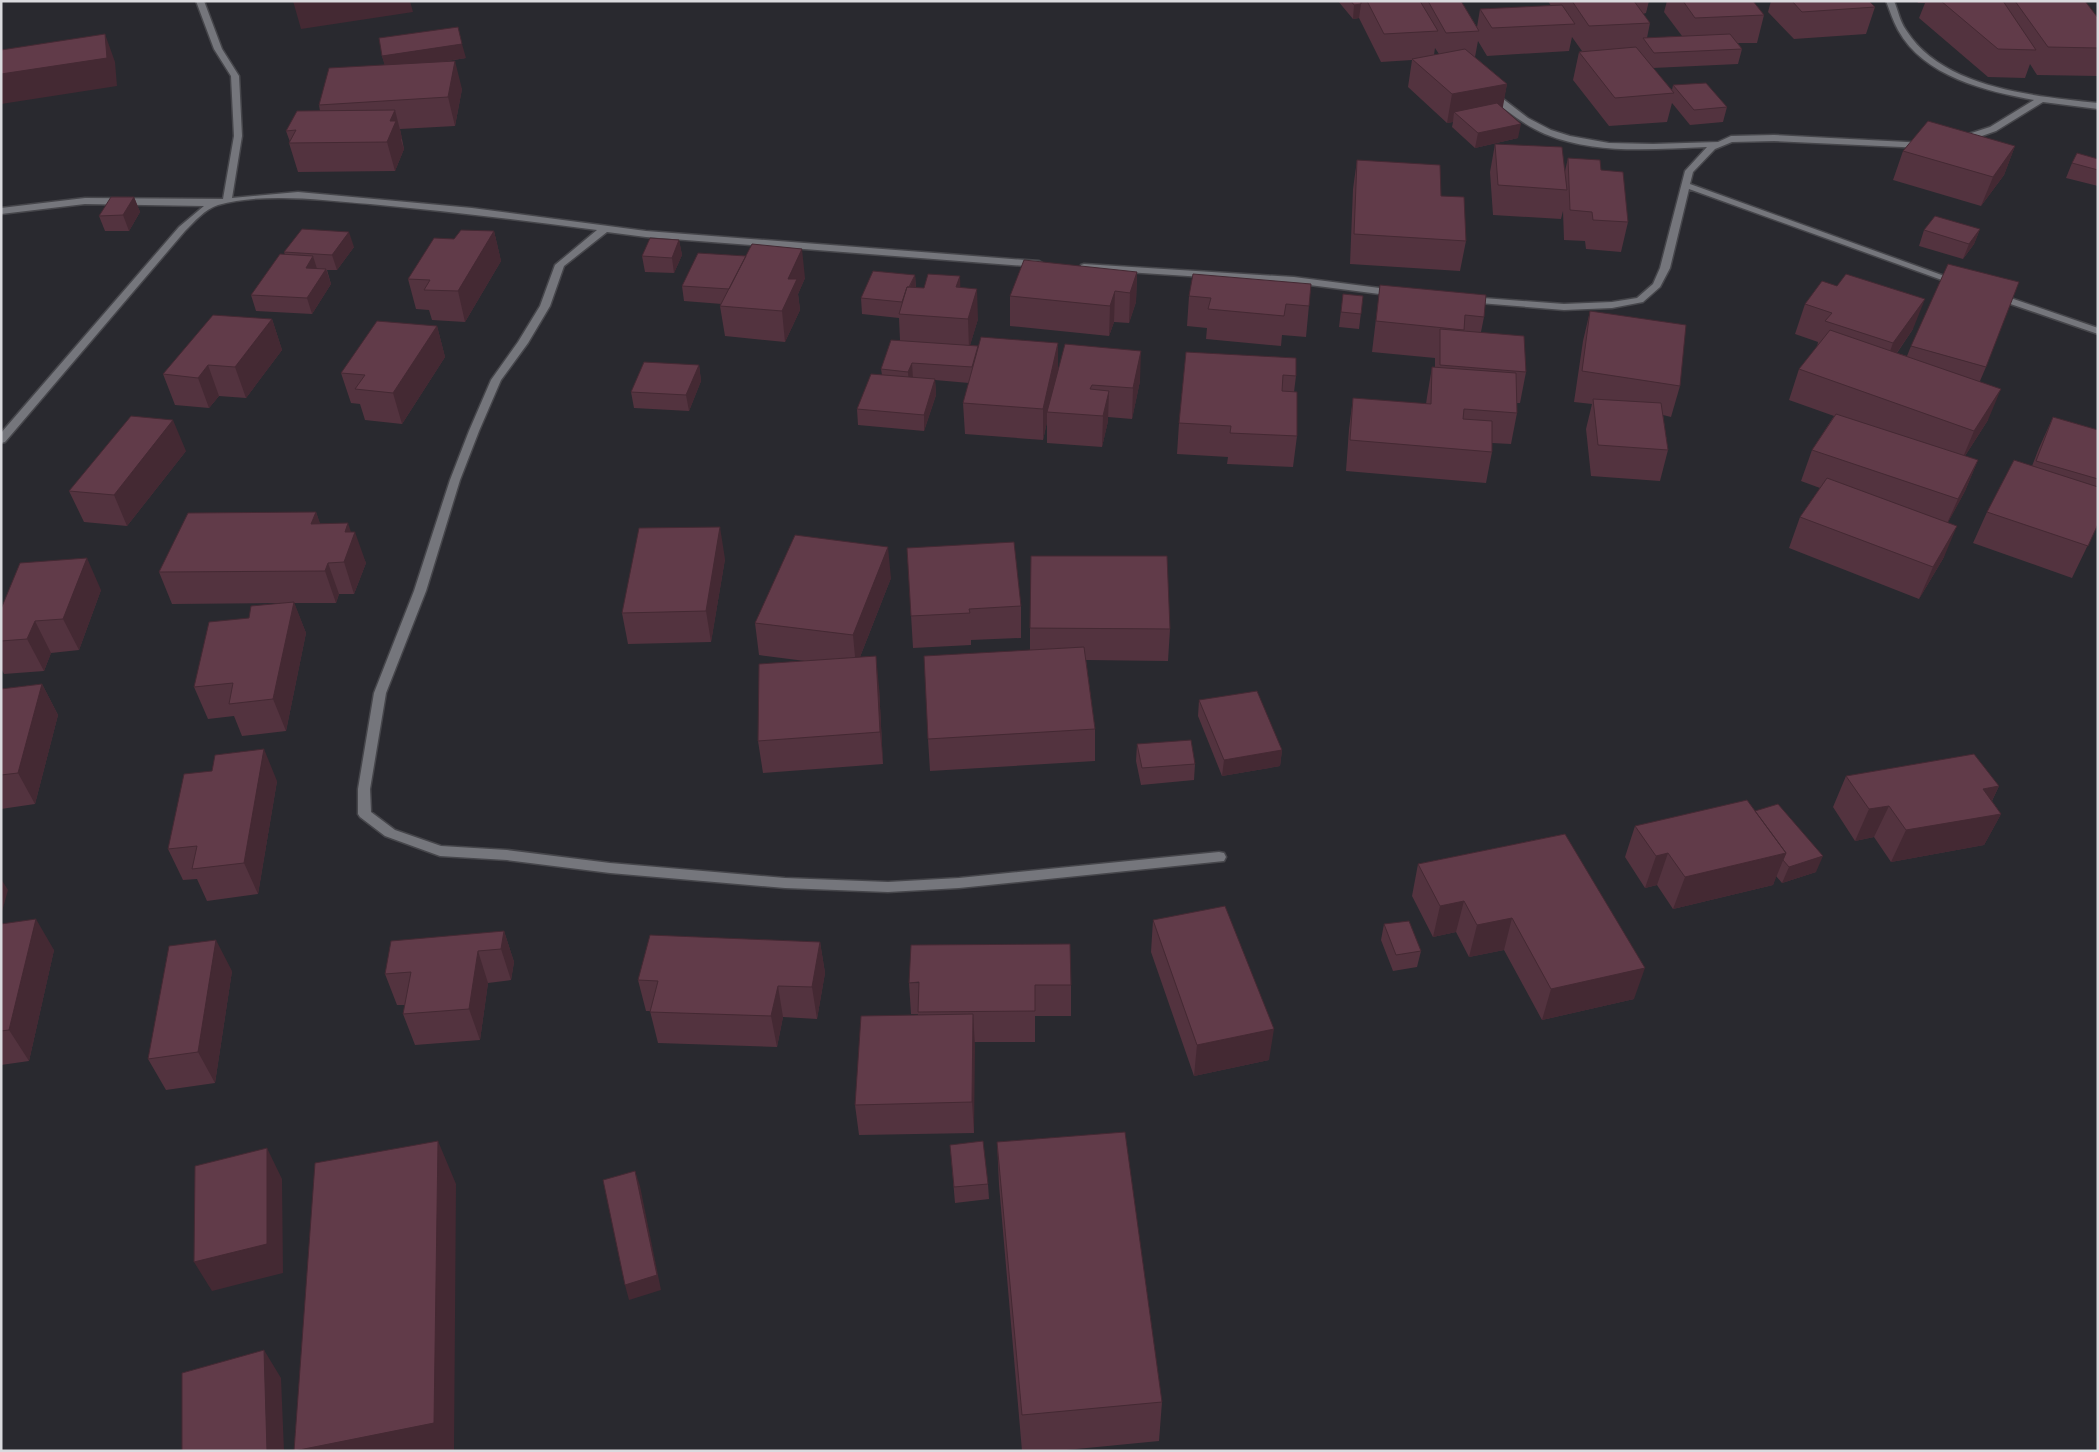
<svg xmlns="http://www.w3.org/2000/svg" width="2099" height="1452" font-family="Arial,sans-serif">
<rect width="100%" height="100%" fill="#29292f"/>
<g fill="none" stroke-linecap="round" stroke-linejoin="round">
<defs>
<path id="minor" d="M196 1H204L222 49 239 76 242 136 232 198 298 192 472 208 646 231 1039 261 1044 264 1039 267 646 237 607 232 564 266 550 306 528 343 501 380 479 431 460 480 426 591 386 693 370 789 371 812 395 830 441 846 507 850 610 863 785 878 888 882 959 878 1219 852 1224 853 1226 857 1224 861 959 888 888 892 785 888 610 873 507 860 440 856 385 836 360 817 358 814V789L374 693 414 591 450 480 469 431 491 380 518 342 540 306 555 265 597 230C521 220 446 211 370 204 323 200 263 192 218 205 205 209 194 222 185 231L5 442 1 443V433L179 227 204 206 85 204 1 214V208L85 198 223 199 234 136 231 76 214 49Z
M1886 1H1894C1898 10 1900 22 1906 30 1943 89 2035 96 2098 103V109L2043 102 1996 131 1976 138 1959 141V137L1990 127 2034 100C1986 91 1924 77 1898 30 1893 21 1890 11 1886 1Z
M1488 92H1494L1528 118 1551 130 1570 136 1609 143 1653 144 1718 142 1731 136 1774 135 1926 143 1927 145 1923 148 1774 141 1732 142 1715 149 1693 172 1690 184 1961 282 1956 285 1953 284 1689 189 1670 268 1660 287 1643 302 1612 308 1564 310 1467 302V298L1470 297 1564 304 1612 302 1637 298 1653 284 1660 268 1685 171 1707 147C1653 149 1596 155 1545 134 1524 125 1506 110 1488 96Z
M1084 264 1294 277 1395 290 1400 293 1395 296 1294 283 1081 269V265Z
M1996 293 2098 328V334L1993 298V294Z"/>
</defs>
<use href="#minor" stroke="#46464b" stroke-width="3"/>
<use href="#minor" fill="#75767c" fill-rule="evenodd"/>
</g>
<path fill="#53333f" fill-rule="evenodd" d="M1338 1H1461L1477 27 1480 9 1551 6 1548 1H1649L1646 13 1643 14 1650 23 1647 38 1682 36 1664 12 1667 1H1753L1764 15 1757 43H1738L1742 49 1738 64 1653 68 1672 90 1673 85 1727 107 1723 122 1690 125 1672 103 1667 122 1609 126 1573 80 1579 52 1582 51 1572 37 1569 51 1487 56 1478 41 1475 57 1507 84 1502 108 1518 138 1475 148 1452 127 1453 122 1447 123 1408 87 1412 60 1381 62 1359 18 1353 19ZM1435 48 1439 54 1434 55Z
M1771 1H1869L1875 7 1866 34 1794 39 1768 12Z
M1917 1H2085L2098 18V76L2037 75 2030 64 2025 78 1988 77 1919 18 1925 3H1918Z
M382 56 466 58 442 62 462 89 455 126 400 129 404 149 395 171 298 172 289 143 290 142 286 131 320 111 319 105 385 65Z
M1495 144 1565 171 1568 158 1601 170 1628 222 1621 252 1586 249 1585 241 1564 240 1563 211 1561 219 1493 215 1490 172Z
M2015 146 2004 175 1981 206 1893 180 1903 151Z
M2098 159V186L2066 178 2072 163Z
M1357 160 1441 196 1466 241 1460 271 1350 264 1353 189Z
M134 197 140 212 129 231H105L99 216Z
M1980 229 1974 244 1963 259 1919 246 1924 230Z
M494 231 501 261 465 322 432 320 429 310 416 309 408 279 454 239Z
M679 240 682 255 674 273 645 272 642 256Z
M354 247 337 270H327L331 284 312 314 256 311 251 295 285 255 284 252Z
M1137 272 1136 302 1129 323 1114 322 1109 336 1010 326V296Z
M915 275 916 288H960L978 319 970 345 978 346V349L1058 343V371L1140 381 1132 419 1108 417V421L1102 447 1047 443V422L1043 440 965 434 963 403 969 383 935 380 936 395 924 431 858 425 857 409 882 375 881 369 900 340 899 318 862 314 861 298Z
M805 278 798 294 800 310 785 342 725 336 720 306 722 304 684 301 682 286Z
M1311 284 1306 337 1282 335 1281 346 1206 339 1207 328 1187 326 1189 296Z
M1380 285 1484 317 1481 332 1526 372 1520 403H1517V413L1511 444 1492 443V452L1486 483 1346 471 1349 429 1353 398 1426 404 1427 397 1432 367H1435V358L1372 352Z
M1343 294 1363 296 1359 329 1339 327Z
M1805 304 1913 329 1897 353 1907 356 1911 346 1986 367 1980 381 1988 420 1965 456 1978 460 1965 491 1948 522 1944 557 1919 599 1789 548 1800 517 1820 488 1801 481 1812 450 1834 416 1789 400 1799 369 1817 347 1818 342 1795 334Z
M1590 311 1680 386 1671 417 1663 415 1668 450 1660 481 1591 476 1586 429 1592 404 1574 402 1583 341Z
M272 319 282 350 246 398 219 396 209 408 175 405 163 374Z
M437 326 445 357 402 424 365 420 360 404 351 403 341 373Z
M1186 352 1296 376 1294 392 1297 436 1293 467 1227 464 1228 457 1177 454 1179 423Z
M699 365 701 381 689 411 634 408 631 392Z
M2053 417 2098 430V524L2072 578 1973 543 1987 512 2032 466 2039 448Z
M186 451 127 526 84 522 69 491Z
M316 512 320 524 351 532 366 563 354 594H339L336 603H294L306 633 286 731 242 736 234 716 208 719 194 687 249 618 281 603 172 604 159 572Z
M907 548 1021 606V638L971 640V645L913 648Z
M725 559 711 642 628 644 622 613Z
M891 578 860 657 879 687 883 764 763 773 758 741 805 661 759 655 755 623Z
M101 590 79 650 51 653 44 671 4 674 1 668V609Z
M1030 628 1170 629 1168 661 1086 660 1095 729V761L930 771 928 739 1030 650Z
M42 684 58 715 35 804 1 809V689Z
M1199 700 1282 750 1280 766 1222 776 1198 716Z
M1137 744 1195 764 1194 780 1141 785 1136 761Z
M1846 776 1999 786 1992 801 2001 814 1984 845 1891 862 1874 837 1855 841 1833 807Z
M277 781 258 894 207 901 197 879 183 880 168 849Z
M1755 811 1816 872 1782 883 1776 876 1773 885 1673 909 1657 885 1645 888 1625 857 1635 826Z
M1565 834 1634 999 1542 1020 1504 950 1469 957 1456 932 1433 937 1412 896 1418 864Z
M1153 920 1269 1060 1194 1076 1151 952Z
M1 924 54 950 29 1061 1 1065Z
M1384 924 1421 951 1417 967 1393 971 1381 940Z
M504 931 514 962 511 980 488 983 480 1040 415 1045 403 1014 405 1005H397L385 974Z
M820 942 825 973 817 1019 783 1017 777 1047 658 1043 650 1011H646L638 980Z
M232 971 215 1083 166 1090 148 1059Z
M909 983 1071 985V1016H1035V1042H974V1133L859 1135 855 1105 918 1015V1014H911Z
M997 1142 1162 1402 1159 1441 1056 1451H1022L999 1185Z
M950 1145 988 1184 989 1199 955 1203Z"/>
<path fill="#442933" d="M293 1H410L413 12 301 29Z
M1361 4 1359 18 1353 19 1354 5Z
M105 34 115 62 117 86 1 104V74Z
M462 44 466 58 386 70 382 56Z
M455 61 462 89 455 126 448 97Z
M1507 84 1502 112H1454L1453 122 1447 123 1452 94Z
M395 110 402 138 401 140 404 149 395 171 387 142 390 121Z
M1521 124 1518 138 1475 148 1478 133Z
M2015 146 2004 175 1981 206 1993 177Z
M134 197 140 212 129 231 123 215Z
M1980 229 1974 244 1963 259 1969 244Z
M494 231 501 261 465 322 458 291Z
M349 232 354 247 337 270 332 255Z
M679 240 682 255 674 273 672 258Z
M802 249 805 278 798 294 800 310 785 342 782 311 788 279Z
M313 256 318 272 306 268Z
M326 269 331 284 312 314 307 298Z
M1137 272 1136 302 1129 323 1130 293Z
M915 275 916 291 903 303Z
M960 276 961 307 956 287Z
M977 289 978 319 969 349 968 319Z
M1115 291 1114 322 1109 336 1110 306Z
M1925 299 1913 329 1882 374 1893 343Z
M272 319 282 350 246 398 235 367Z
M437 326 445 357 402 424 393 393Z
M1058 343V373L1047 412V422L1043 440V409Z
M1141 351 1140 381 1132 419 1133 388Z
M912 363 913 379 909 387 908 372Z
M208 365 219 396 209 408 198 378Z
M699 365 701 381 689 411 686 395Z
M935 379 936 395 924 431V415Z
M2001 389 1988 420 1961 462 1974 431Z
M1109 391 1108 421 1102 447 1103 416Z
M173 420 186 451 127 526 114 495Z
M1978 460 1965 491 1944 530 1958 499Z
M316 512 327 544 311 524Z
M348 523 353 538 355 532 366 563 354 594 344 562 345 532Z
M1957 526 1944 557 1919 599 1933 567Z
M720 527 725 559 711 642 706 611Z
M888 547 891 578 856 667 853 635Z
M87 558 101 590 79 650 63 619Z
M328 563 339 594 336 603 325 571Z
M294 602 306 633 286 731 273 699Z
M35 621 51 653 44 671 27 639Z
M876 656 879 687 883 764 880 732Z
M42 684 58 715 35 804 18 773Z
M264 749 277 781 258 894 244 863Z
M1282 750 1280 766 1222 776 1224 760Z
M1999 786 1984 817 2001 814 1984 845 1891 862 1906 830 1983 789Z
M1889 806 1874 837 1855 841 1869 809Z
M1668 853 1657 885 1645 888 1656 856Z
M1786 853 1773 885 1673 909 1685 877Z
M1823 856 1816 872 1782 883 1789 867Z
M1 879 8 890 1 915Z
M1464 901 1456 932 1433 937 1440 906Z
M1512 918 1504 950 1469 957 1477 925Z
M36 919 54 950 29 1061 9 1030Z
M504 931 514 962 511 980 501 949Z
M216 940 232 971 215 1083 198 1052Z
M820 942 825 973 817 1019 812 987Z
M478 951 488 983 480 1040 469 1009Z
M1645 968 1634 999 1542 1020 1551 989Z
M778 986 783 1017 777 1047 771 1016Z
M973 1014 975 1045 974 1133 972 1102Z
M1274 1029 1269 1060 1194 1076 1197 1045Z
M438 1141 456 1184 454 1451H294Z
M267 1148 282 1179 283 1273 212 1291 194 1262Z
M635 1171 640 1186 661 1290 629 1300 625 1285Z
M264 1350 281 1378 284 1451H267Z"/>
<path fill="#613b49" stroke="#442933" d="M1351 1H1361V4L1354 5Z
M1367 1H1420L1438 31 1384 34Z
M1428 1H1461L1479 31 1446 33Z
M1572 1H1634L1650 23 1589 26Z
M1683 1H1753L1764 15 1695 18Z
M1792 1H1869L1875 7 1802 12Z
M1941 1H2003L2036 50 1998 49Z
M2015 1H2085L2098 18V48L2048 47Z
M1562 5 1575 24 1492 28 1480 9Z
M458 27 462 44 382 56 379 38Z
M105 34 107 58 1 74V50Z
M1730 34 1742 49 1654 53 1643 38Z
M1636 47 1674 93 1615 98 1579 52Z
M1465 49 1507 84 1452 94 1412 59Z
M455 61 448 97 319 105 329 68Z
M1706 83 1727 107 1694 110 1673 85Z
M1497 103 1521 124 1478 133 1454 112Z
M395 110 390 121H396L387 142 289 143 296 130 286 131 297 111Z
M1928 121 2015 146 1993 177 1903 151Z
M1495 144 1562 147 1567 190 1498 185Z
M2077 153 2098 159V170L2072 163Z
M1568 158 1600 160 1601 170 1623 172 1628 222 1593 220 1592 212 1570 210Z
M1357 160 1440 165 1441 196 1464 197 1466 241 1354 234Z
M111 197H134L123 215 99 216Z
M1935 216 1980 229 1969 244 1924 230Z
M302 229 349 232 332 255 284 252Z
M461 230 494 231 458 291 424 290 430 280 408 279 434 238 454 239Z
M650 238 679 240 672 258 642 256Z
M752 244 802 249 788 279H797L782 311 720 306Z
M698 253 746 256 729 289 682 286Z
M280 254 313 256 306 268 326 269 307 298 251 295Z
M1024 260 1137 272 1130 293 1115 291 1110 306 1010 296Z
M1948 264 2019 282 1986 367 1911 346Z
M873 271 915 275 909 287H907L902 302 861 298Z
M928 274 960 276 956 287 977 289 968 319 899 314 907 287 924 288Z
M1193 274 1311 284 1309 306 1286 304 1284 316 1208 309 1211 298 1189 296Z
M1846 274 1925 299 1893 343 1825 321 1832 313 1805 304 1822 281 1837 286Z
M1380 285 1486 295 1484 317 1465 315 1464 330 1376 321Z
M1343 294 1363 296 1361 314 1341 312Z
M1590 311 1686 325 1680 386 1582 371Z
M213 315 272 319 235 367 208 365 198 378 163 374Z
M377 321 437 326 393 393 355 389 365 375 341 373Z
M1440 329 1524 336 1526 372 1440 365Z
M1830 330 2001 389 1974 431 1799 369Z
M981 337 1058 343 1043 409 963 403Z
M891 340 978 346 972 367 912 363 908 372 881 369Z
M1065 344 1141 351 1133 388 1092 385 1090 389 1109 391 1103 416 1047 412Z
M1186 352 1296 358V376L1283 375 1282 391 1297 392V436L1230 433 1231 426 1179 423Z
M644 362 699 365 686 395 631 392Z
M1432 367 1516 373 1517 413 1464 409 1463 419 1492 421V452L1350 440 1353 398 1431 404Z
M871 374 935 379 924 415 857 409Z
M1593 399 1661 403 1668 450 1598 445Z
M1836 414 1978 460 1958 499 1812 450Z
M131 416 173 420 114 495 69 491Z
M2053 417 2098 430V479L2036 461Z
M2014 460 2098 487V524L2088 546 1987 512Z
M1827 478 1957 526 1933 567 1800 517Z
M316 512 311 524 348 523 345 532H355L344 562 328 563 325 571 159 572 188 513Z
M720 527 706 611 622 613 639 528Z
M795 535 888 547 853 635 755 623Z
M1014 542 1021 606 969 609 970 613 911 616 907 548Z
M1031 556H1167L1170 629 1030 628Z
M87 558 63 619 35 621 27 639 1 641V609L20 563Z
M294 602 273 699 229 704 233 683 194 687 209 622 249 618 251 606Z
M1084 647 1095 729 928 739 924 656Z
M876 656 880 732 758 741 759 664Z
M42 684 18 773 1 775V689Z
M1257 691 1282 750 1224 760 1199 700Z
M1191 740 1195 764 1142 768 1137 744Z
M264 749 244 863 192 869 197 846 168 849 184 774 212 771 215 755Z
M1974 754 1999 786 1983 789 2001 814 1906 830 1889 806 1869 809 1846 776Z
M1747 800 1786 853 1685 877 1668 853 1656 856 1635 826Z
M1778 804 1823 856 1789 867 1783 860 1786 853 1755 811Z
M1565 834 1645 968 1551 989 1512 918 1477 925 1464 901 1440 906 1418 864Z
M1225 906 1274 1029 1197 1045 1153 920Z
M36 919 9 1030 1 1031V924Z
M1409 921 1421 951 1396 955 1384 924Z
M504 931 501 949 478 951 469 1009 403 1014 411 972 385 974 391 941Z
M650 935 820 942 812 987 778 986 771 1016 650 1012 658 981 638 980Z
M216 940 198 1052 148 1059 169 946Z
M1070 944 1071 985H1035V1011L918 1012 919 982 909 983 911 945Z
M973 1014 972 1102 855 1105 861 1016Z
M1125 1132 1162 1402 1022 1415 997 1142Z
M438 1141 434 1423 294 1451 315 1163Z
M983 1141 988 1184 954 1187 950 1145Z
M267 1148V1244L194 1262 195 1166Z
M635 1171 657 1275 625 1285 603 1180Z
M264 1350 267 1451H182V1373Z"/>
<rect width="2099" height="1452" fill="none" stroke="#dadade" stroke-width="5"/>
</svg>
